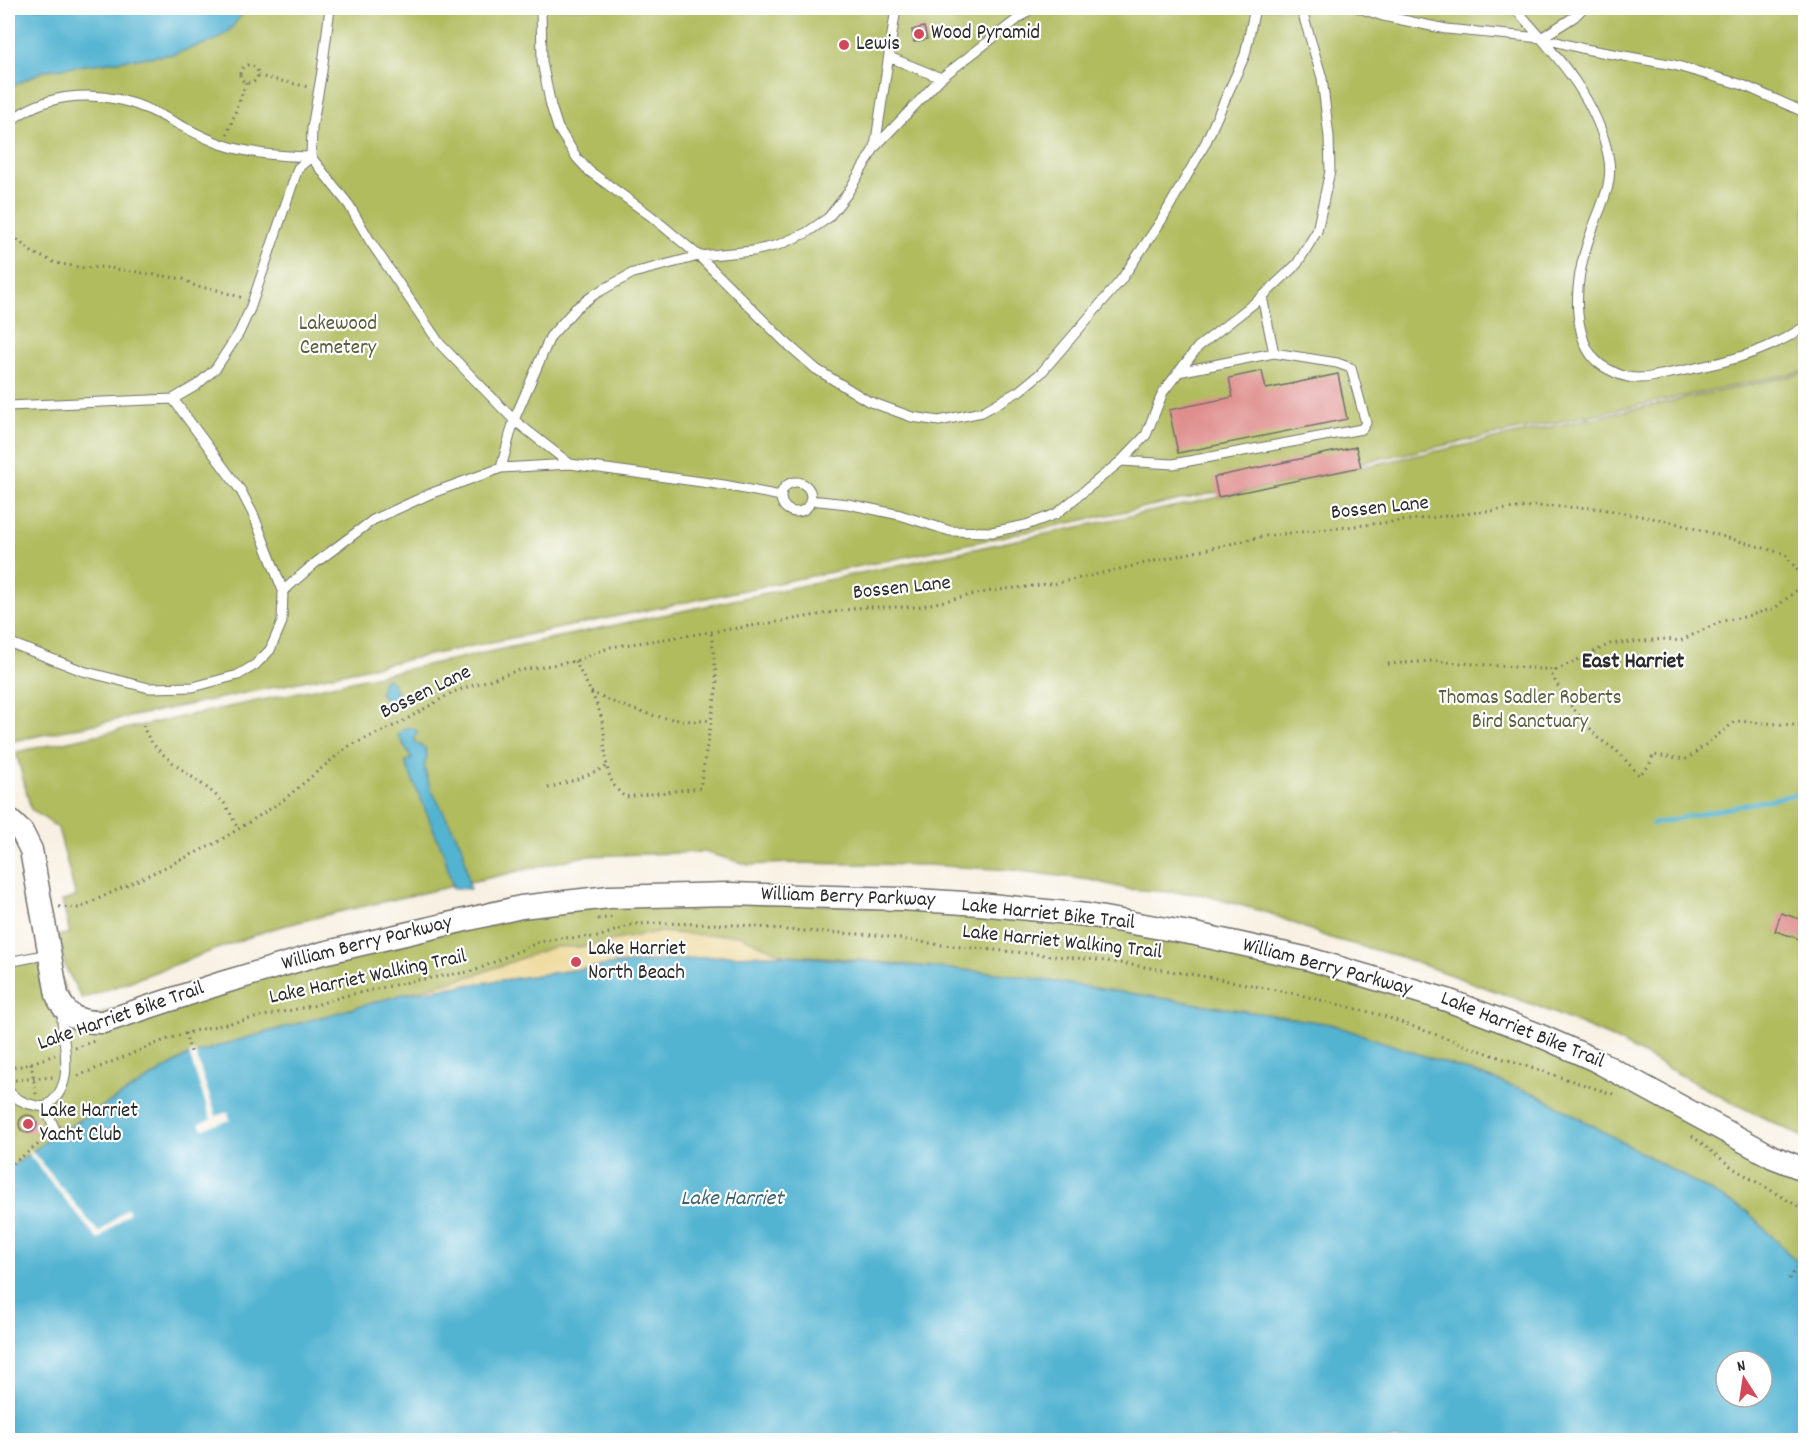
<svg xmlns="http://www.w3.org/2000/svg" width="1813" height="1448" font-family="Dekko,sans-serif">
<rect width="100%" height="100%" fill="#fff"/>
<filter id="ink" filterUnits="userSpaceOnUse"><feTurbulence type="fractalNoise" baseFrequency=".0167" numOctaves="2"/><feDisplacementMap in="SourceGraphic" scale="12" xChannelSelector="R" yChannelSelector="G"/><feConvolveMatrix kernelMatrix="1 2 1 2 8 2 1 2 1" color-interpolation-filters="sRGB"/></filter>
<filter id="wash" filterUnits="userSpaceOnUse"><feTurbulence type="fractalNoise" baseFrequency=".008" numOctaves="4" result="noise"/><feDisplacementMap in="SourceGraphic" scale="24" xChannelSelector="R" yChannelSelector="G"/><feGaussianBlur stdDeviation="1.35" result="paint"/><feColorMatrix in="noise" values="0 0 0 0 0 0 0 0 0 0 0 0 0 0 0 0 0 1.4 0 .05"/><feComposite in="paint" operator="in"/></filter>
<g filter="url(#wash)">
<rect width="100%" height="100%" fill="#f8f1e3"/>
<path fill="#b1bc5e" stroke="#6e7444" stroke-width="1.5" d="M8 8H1805V371L8 742Z
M1805 373V1138L1727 1100 1610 1037 1537 1006 1398 956 1330 938 1269 913 1200 894 1128 889 1091 880 1012 870 927 865 790 863 749 865 704 852 585 856 338 912 271 929 82 999 65 966 58 936 70 933 62 901 76 897 58 828 31 809 16 752Z
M609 897 1087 915 1447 1000 1805 1170V1270L1748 1212 1536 1094 1330 1024 998 973 824 957 784 955 663 960 572 969 404 994 225 1044 185 1057 70 1126 68 1130 49 1139 8 1170V962L50 954 78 1019 225 982Z"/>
<path fill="#eeda9e" stroke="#8c8264" stroke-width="1.5" d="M657 932 704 935H739L784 955 724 956 616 964 404 994 475 975 553 947H580Z"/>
<path fill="#53b4d2" stroke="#3f707e" stroke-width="1.5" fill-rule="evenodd" d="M8 8H247L229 31 216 40 174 54 46 70 8 88Z
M387 678C397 685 395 693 400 703L393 708 380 693 383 680Z
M405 728H413L418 732 414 738 416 743 425 748 427 756 424 767 430 787 463 848 470 889 453 888 444 854 405 762 412 758 398 735Z
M784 955 998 973 1330 1024 1536 1094 1748 1212 1805 1270V1440H8V1170L49 1139 68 1130 70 1126 185 1057 225 1044 404 994 616 964 724 956ZM1726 1361H1762V1397H1726Z"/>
<path fill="#f8f1e3" d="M195 1052 216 1116 228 1112 230 1120 202 1129 199 1123 211 1119 189 1054Z
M30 1149 99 1233 127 1208 130 1212 98 1240 26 1151Z"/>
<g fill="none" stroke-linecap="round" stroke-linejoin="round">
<path stroke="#53b4d2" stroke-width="4.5" d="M1652 824 1806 792"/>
</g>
<g id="blocks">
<path fill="#df8e8d" d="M924 27 927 39 914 42 912 30Z
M1262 371 1266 389 1338 374 1347 419 1178 453 1169 410 1233 397 1229 378Z
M1356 447 1361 467 1218 497 1214 477Z
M1781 913 1806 921V941L1775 931Z
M19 1124a9 9 0 1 1 18 0a9 9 0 1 1-18 0Z"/>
</g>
</g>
<g filter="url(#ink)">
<use href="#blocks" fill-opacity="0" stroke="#73706b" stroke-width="1.5"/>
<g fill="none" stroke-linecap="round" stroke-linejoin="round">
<defs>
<path id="service" d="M330 8 322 71 312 128 311 157 349 205 370 241 440 344 514 420 570 464
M541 8 542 62 551 106 558 128 577 158 589 171 651 216 699 256 784 341 816 369 868 401 912 417 939 421 982 412 1019 391 1041 373 1121 280 1161 221 1205 144 1245 55 1255 8
M1359 8 1383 16 1446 29 1541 38 1585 49 1674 65 1743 85 1806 113
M1515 8C1553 52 1596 96 1608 155 1614 181 1603 201 1594 225 1581 258 1572 296 1581 331 1584 345 1589 356 1601 365 1620 377 1634 381 1656 376 1712 365 1757 358 1806 326
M1541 38 1574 17 1583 8
M889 57 941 78
M8 123C48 90 104 89 150 110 174 121 196 135 221 144 250 154 280 156 311 157
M875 147 896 8
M1262 297 1274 353
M8 406 173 399 197 385 216 368 239 333 250 309 298 168 311 157
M1121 461 1173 464 1362 429 1366 423 1351 368 1337 363 1274 353 1178 372
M501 468 514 420 550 337 576 308 595 294 633 273 699 256 753 251 778 245 806 233 828 218 847 194 875 147 941 78 1032 8
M781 497a15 15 0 1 1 30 0a15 15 0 1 1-30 0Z
M810 500 848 504 900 515 950 531 992 532 1026 525 1056 514 1121 461 1146 435 1163 392 1198 347 1262 297 1297 264 1317 231 1330 171 1329 137 1322 78 1301 8
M283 591 314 564 373 520 432 493 501 468 570 464 724 485 781 496
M8 642 83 671 149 688 193 687 238 675 255 665 270 650 282 622 283 591 254 516 241 491 173 399
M8 962 49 954
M8 1091C19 1102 29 1105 45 1107 76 1087 64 1051 62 1020L66 1012
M45 1107 58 1136"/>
<path id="tertiary" d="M8 819 22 832 31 850 57 995C65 1017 81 1023 103 1022L225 982 323 953 521 907 609 897 730 894 901 899 980 904 1087 915 1195 934 1309 959 1447 1000 1534 1033 1595 1060 1773 1157 1806 1170"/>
</defs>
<use href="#service" stroke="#73706b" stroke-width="11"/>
<use href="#tertiary" stroke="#73706b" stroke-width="25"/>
<path stroke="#73706b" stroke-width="3" stroke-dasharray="1.5 4.5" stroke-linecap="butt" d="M240 74a9 9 0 1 1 18 0a9 9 0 1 1-18 0Z
M258 76 309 87
M227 135 246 83
M8 232 33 253 56 263 84 268 103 267 183 279 197 287 214 289 243 298
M575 661C583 678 594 695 600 713 610 742 597 775 625 797L700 788 717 685 711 632
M1388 664 1433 661 1556 670 1610 644 1665 639 1680 641 1722 621 1744 617 1775 608 1806 583
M1556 670 1552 676 1568 702 1598 738 1617 751 1639 775 1649 766 1653 755 1687 759 1736 721 1806 726
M591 692C626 709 672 725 711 720
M143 725C151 756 200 778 222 801 229 808 233 820 238 829
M548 788 575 780 606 767
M59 907 79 908 216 843 281 802 347 747 400 723 453 692 516 671 575 661 611 647 777 622 863 607H917L990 591 1058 583 1265 536 1535 506 1596 508 1668 521 1785 554 1806 582
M598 919 615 917
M185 1033 191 1053
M75 1048 94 1041
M31 1063 36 1094
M8 1068 22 1066 55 1055
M78 1076 165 1040 197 1030 316 1005 344 996 418 980 474 971 539 942 561 938 598 937 634 924 660 923 741 925 786 930 875 935 942 945 1107 961 1214 978 1296 994 1381 1015 1504 1059 1616 1095
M15 1080 53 1077
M8 1118 15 1111
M1692 1136 1733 1168 1806 1211
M8 1167 47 1138
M1789 1279 1806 1255"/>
<use href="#service" stroke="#fff" stroke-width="9"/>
<use href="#tertiary" stroke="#fff" stroke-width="22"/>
</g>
</g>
<g fill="#d1495b" stroke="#fff" stroke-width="2">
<circle cx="919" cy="34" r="6"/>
<circle cx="844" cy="45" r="6"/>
<circle cx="576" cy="962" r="6"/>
<circle cx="28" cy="1124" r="6"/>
</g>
<g text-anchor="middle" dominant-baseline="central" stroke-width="4.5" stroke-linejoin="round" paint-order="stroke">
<g font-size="21" fill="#2b2b2b" stroke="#fff" text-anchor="start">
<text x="931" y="34">Wood Pyramid</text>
<text x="856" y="45">Lewis</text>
<text x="588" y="950">Lake Harriet<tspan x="588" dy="24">North Beach</tspan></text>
<text x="40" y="1112">Lake Harriet<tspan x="40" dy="24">Yacht Club</tspan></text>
</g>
<g font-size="21" fill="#5a5e3d" stroke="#fff">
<text x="338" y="325">Lakewood<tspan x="338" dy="24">Cemetery</tspan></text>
<text x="1530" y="699">Thomas Sadler Roberts<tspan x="1530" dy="24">Bird Sanctuary</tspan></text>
</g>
<g font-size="21" fill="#2b2b2b" stroke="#fff">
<text transform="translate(1380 509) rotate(-6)">Bossen Lane</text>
<text transform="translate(902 589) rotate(-6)">Bossen Lane</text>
<text transform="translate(426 693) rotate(-26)">Bossen Lane</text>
<text transform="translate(848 898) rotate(2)">William Berry Parkway</text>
<text transform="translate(1048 915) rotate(6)">Lake Harriet Bike Trail</text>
<text transform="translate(1062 943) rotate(6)">Lake Harriet Walking Trail</text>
<text transform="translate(367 944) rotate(-14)">William Berry Parkway</text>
<text transform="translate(1327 968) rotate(15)">William Berry Parkway</text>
<text transform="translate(368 978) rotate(-12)">Lake Harriet Walking Trail</text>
<text transform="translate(121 1017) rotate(-19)">Lake Harriet Bike Trail</text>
<text transform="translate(1522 1031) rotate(22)">Lake Harriet Bike Trail</text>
</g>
<g font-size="22" font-weight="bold" fill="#2b2b2b" stroke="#fff">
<text x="1633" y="662">East Harriet</text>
</g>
<g font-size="22" font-style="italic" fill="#3b626e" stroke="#fff">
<text x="732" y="1199">Lake Harriet</text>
</g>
</g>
<rect width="1813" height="1448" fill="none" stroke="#fff" stroke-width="30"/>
<g transform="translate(1744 1379) rotate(348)"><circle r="28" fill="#ffffff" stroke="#aaaaaa" stroke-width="1.5"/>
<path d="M0-4.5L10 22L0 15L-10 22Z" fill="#d1495b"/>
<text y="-9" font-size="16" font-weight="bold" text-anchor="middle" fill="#2b2b2b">N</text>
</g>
</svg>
